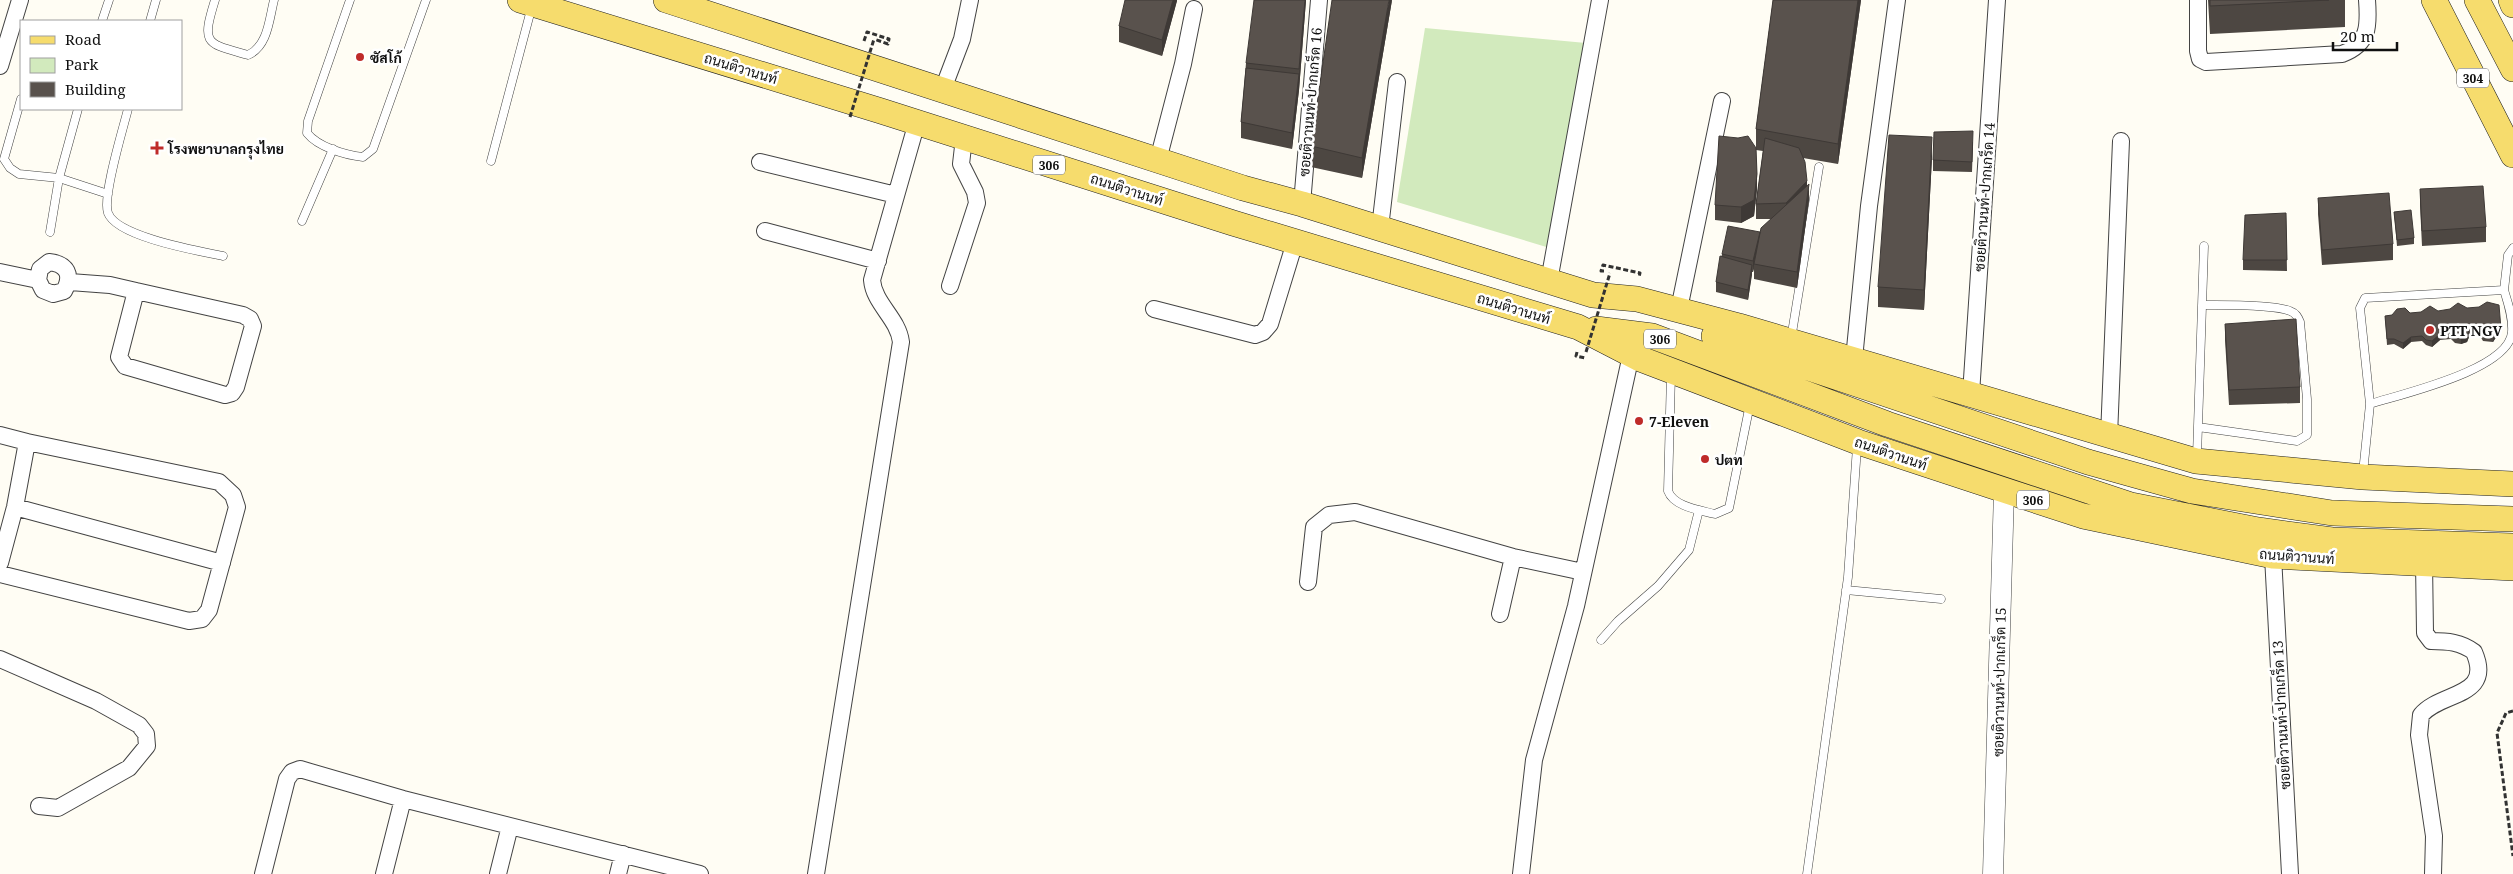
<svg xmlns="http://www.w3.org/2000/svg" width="2513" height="874" font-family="'Noto Serif',Sarabun,serif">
<rect width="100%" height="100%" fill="#fffdf4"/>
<path fill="#d2eabd" d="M1425 28 1586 43 1553 249 1397 202Z"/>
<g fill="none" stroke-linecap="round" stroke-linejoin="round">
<defs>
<path id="service" d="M215 0C201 45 206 43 248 55 268 46 269 20 274 0
M350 0 308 121 307 133C318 147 345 155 363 157L373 149 426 0
M102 21 109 0
M150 21 156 0
M21 99 4 159 10 168 19 174 59 178 108 194
M128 109C123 129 102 197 108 213 117 237 199 251 223 256
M491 161 532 6
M302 221 333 149
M50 232 59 178 78 109
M1791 339 1819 167
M1671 374 1668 491C1674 507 1700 510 1715 514L1729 508 1750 404
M2370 404C2401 394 2509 370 2512 332 2513 318 2508 303 2504 290
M2198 427 2297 441 2307 435V399L2300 322C2298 317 2296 313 2290 311 2274 304 2222 305 2202 305
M2197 456 2204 246
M2363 473 2370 404 2360 308 2365 298 2504 290 2508 255 2513 248
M1846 590 1941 599
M1601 640 1618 621 1658 586 1689 550 1699 510
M1807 874 1848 577 1857 447"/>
<path id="minor" d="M2198 0V51L2200 59 2206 62 2342 54C2369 44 2369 26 2367 0
M0 66 20 0
M943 89 962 39 970 0
M1158 160 1183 64 1194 9
M760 162 896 195
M1302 204 1319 0
M1380 228 1397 82
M765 231 878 261
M0 272 38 280 43 290 53 294 64 291C73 275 67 264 49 262L40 269 38 280
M1549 281 1600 0
M70 282 110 285 136 291
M950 286 977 203 975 192 961 164 964 138
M136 291 243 315 250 319 253 326 236 387 232 393 225 395 125 366 119 357Z
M1154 309 1255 335 1263 332 1270 324 1295 242
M1679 309 1722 101
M1854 359 1869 206 1897 0
M1971 394 1997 0
M0 435 27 442 15 507 0 563
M2109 436 2121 141
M15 507 222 563
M2273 556 2290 874
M2424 562 2425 633 2431 641C2447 641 2461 642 2474 652 2494 698 2441 691 2421 715L2419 735 2434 836 2433 874
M0 574 189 621 202 619 209 610 237 507 233 495 219 482 27 442
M1308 582 1314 527 1329 515 1355 512 1513 557 1583 572
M1500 614 1513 557
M0 659 96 701 139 725 146 734 147 746 129 768 58 808 39 806
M263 874 287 779 292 772 300 769 403 799 700 874
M384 874 403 799
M498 874 510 826
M618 874 623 854
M816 874 901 342C898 318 874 304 872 280L917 122
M1521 874 1534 760 1576 606 1631 355"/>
<path id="tertiary" d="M1993 874 2004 491"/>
<path id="primary" d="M520 0 881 111 1233 223 1578 327 1638 358 1858 442 2083 516 2273 556 2513 568
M666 0 1243 188 1302 204 1593 295 1637 299 1739 326 2196 461 2363 477 2513 484
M2434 0 2513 155
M2477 0 2513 69
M2511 0 2513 5
M1596 329 1652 336 1887 424 2131 505 2258 530 2332 540 2513 546
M1714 336 2088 462 2192 491 2332 513 2513 519"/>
</defs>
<use href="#service" stroke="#434343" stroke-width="9"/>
<use href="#minor" stroke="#434343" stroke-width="18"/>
<use href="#tertiary" stroke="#434343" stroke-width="21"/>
<use href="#primary" stroke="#212121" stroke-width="26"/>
<path stroke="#323232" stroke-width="3" stroke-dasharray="5 2.5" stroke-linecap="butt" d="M864 41 867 32 889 39 888 44 874 39
M1604 271H1601L1603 265 1640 273 1639 277
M1577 352 1576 356 1585 358
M2513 711 2506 713 2497 733 2513 856"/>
<use href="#service" stroke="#fff" stroke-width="8"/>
<use href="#minor" stroke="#fff" stroke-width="16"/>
<use href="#tertiary" stroke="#fff" stroke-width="20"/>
<use href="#primary" stroke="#f6dc6d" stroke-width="25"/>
<path stroke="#323232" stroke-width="3" stroke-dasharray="5 2.5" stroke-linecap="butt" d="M850 117 874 39
M1586 352 1610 273"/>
</g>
<path fill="#4d4742" d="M1177 0 1162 56 1119 42V26Z
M1306 0 1299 90 1292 149 1241 138V122L1246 63Z
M1392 0 1362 178 1311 167V146Z
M1773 0H1861L1838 164 1803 158 1809 200 1797 288 1754 279V269L1753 272H1752L1748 300 1716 292V282L1722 254 1760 232 1771 219H1756V204L1763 151 1756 150 1757 189 1754 216 1741 223 1715 220V205L1756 148V129Z
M2208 0H2345V27L2210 34Z
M1973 142 1972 172 1933 171V160Z
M1932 157 1924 310 1878 307V287Z
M2420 189 2486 227V242L2422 246 2420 205Z
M2318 198 2393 244V260L2322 265 2318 214Z
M2394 212 2414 238V244L2397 246Z
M2286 213 2287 271 2243 270V260Z
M2438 311 2501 329V334H2498L2493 342 2483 341 2480 336 2469 337 2467 342 2461 344 2455 343 2451 339 2440 340 2432 347 2426 345 2422 341 2411 342 2403 349 2394 344 2387 345 2385 316Z
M2225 324 2300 387V403L2229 405 2225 340Z"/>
<path fill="#3e3936" d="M1173 0H1177V1L1162 56V40Z
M1305 0H1306L1299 90 1292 149V133L1299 74Z
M1389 0H1392L1362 178V158Z
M1858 0H1861L1838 164V144Z
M1932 137V157L1924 310V290Z
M1757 174V189L1754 216 1741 223V207Z
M1807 181V197L1786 219V203Z
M1809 184V200L1797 288V272Z
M1760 232 1754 264 1753 272V261Z
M1752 265V275L1748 300V290Z
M2498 329V334L2493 342V336Z
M2469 331V337L2467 342 2461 344V339Z
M2440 334V340L2432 347V341Z
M2411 337V342L2403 349V343Z"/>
<path fill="#59524d" stroke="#3e3936" d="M1125 0H1173L1162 40 1119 26Z
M1254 0H1305L1299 69 1246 63Z
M1332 0H1389L1362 158 1311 146Z
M1773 0H1858L1838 144 1756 129Z
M2210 0H2329L2210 6Z
M1246 68 1299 74 1292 133 1241 122Z
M1973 131 1972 162 1933 160 1934 132Z
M1889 135 1932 137 1924 290 1878 287Z
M1719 136 1738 138 1748 136 1756 148 1757 174 1754 200 1741 207 1715 205Z
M1765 138 1799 148 1805 162 1807 181 1786 203 1756 204Z
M1809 184 1797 272 1754 264 1761 228Z
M2483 186 2486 227 2422 231 2420 189Z
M2389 193 2393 244 2322 250 2318 198Z
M2411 210 2414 238 2397 240 2394 212Z
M2286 213 2287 260H2243L2245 215Z
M1728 226 1760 232 1753 261 1722 254Z
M1720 256 1752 265 1748 290 1716 282Z
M2487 302 2499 305 2501 329H2498L2493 336H2483L2480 330 2469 331 2467 336 2461 339 2455 337 2451 333 2440 334 2432 341 2426 340 2422 336 2411 337 2403 343 2394 339H2387L2385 316 2392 315 2397 309 2405 308 2410 313 2421 312 2430 306 2438 311 2450 309 2458 303 2467 308 2479 307Z
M2296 319 2300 387 2229 390 2225 324Z"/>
<g fill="#bf2b29" stroke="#fff" stroke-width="2">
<circle cx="360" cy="57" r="5"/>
<path d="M154.5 140.5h5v5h5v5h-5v5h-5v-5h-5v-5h5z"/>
<circle cx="2430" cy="330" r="5"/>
<circle cx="1639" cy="421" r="5"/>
<circle cx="1705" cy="459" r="5"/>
</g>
<g text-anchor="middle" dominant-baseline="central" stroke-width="5" stroke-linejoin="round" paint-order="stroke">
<g fill="#fff" stroke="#585858" stroke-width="1">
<rect x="2457" y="68.5" width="32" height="19" rx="4"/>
<rect x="1033" y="155.5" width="32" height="19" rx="4"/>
<rect x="1644" y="329.5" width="32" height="19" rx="4"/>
<rect x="2017" y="490.5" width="32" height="19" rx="4"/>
</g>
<g font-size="12" font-weight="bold" fill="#101010">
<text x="2473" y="78">304</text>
<text x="1049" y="165">306</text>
<text x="1660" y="339">306</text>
<text x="2033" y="500">306</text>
</g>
<g font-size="14" font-weight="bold" fill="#101010" stroke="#fff" text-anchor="start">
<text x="370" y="57">ซัสโก้</text>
<text x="168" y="148">โรงพยาบาลกรุงไทย</text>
<text x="2440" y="330">PTT NGV</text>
<text x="1649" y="421">7-Eleven</text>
<text x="1715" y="459">ปตท</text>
</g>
<g font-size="14" fill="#101010" stroke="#fff">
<text transform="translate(741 68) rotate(17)">ถนนติวานนท์</text>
<text transform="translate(1310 102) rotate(-85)">ซอยติวานนท์-ปากเกร็ด 16</text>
<text transform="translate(1127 189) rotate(18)">ถนนติวานนท์</text>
<text transform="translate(1984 197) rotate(-86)">ซอยติวานนท์-ปากเกร็ด 14</text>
<text transform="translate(1514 308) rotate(17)">ถนนติวานนท์</text>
<text transform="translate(1891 453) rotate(19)">ถนนติวานนท์</text>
<text transform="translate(2297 556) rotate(4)">ถนนติวานนท์</text>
<text transform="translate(1999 682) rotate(-89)">ซอยติวานนท์-ปากเกร็ด 15</text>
<text transform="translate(2281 715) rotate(-93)">ซอยติวานนท์-ปากเกร็ด 13</text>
</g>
</g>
<rect x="20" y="20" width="162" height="90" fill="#ffffff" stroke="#9f9f9f"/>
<rect x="30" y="36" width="25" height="8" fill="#f6dc6d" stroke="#9f9f9f"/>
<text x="65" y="45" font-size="15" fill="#101010">Road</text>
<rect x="30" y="58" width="25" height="15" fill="#d2eabd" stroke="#9f9f9f"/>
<text x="65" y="70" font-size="15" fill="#101010">Park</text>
<rect x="30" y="82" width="25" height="15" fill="#59524d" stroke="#9f9f9f"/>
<text x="65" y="95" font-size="15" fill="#101010">Building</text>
<path d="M2333 42v8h64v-8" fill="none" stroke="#101010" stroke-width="2.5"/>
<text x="2340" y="42" font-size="15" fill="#101010" stroke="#ffffff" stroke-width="4" paint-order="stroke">20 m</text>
</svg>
